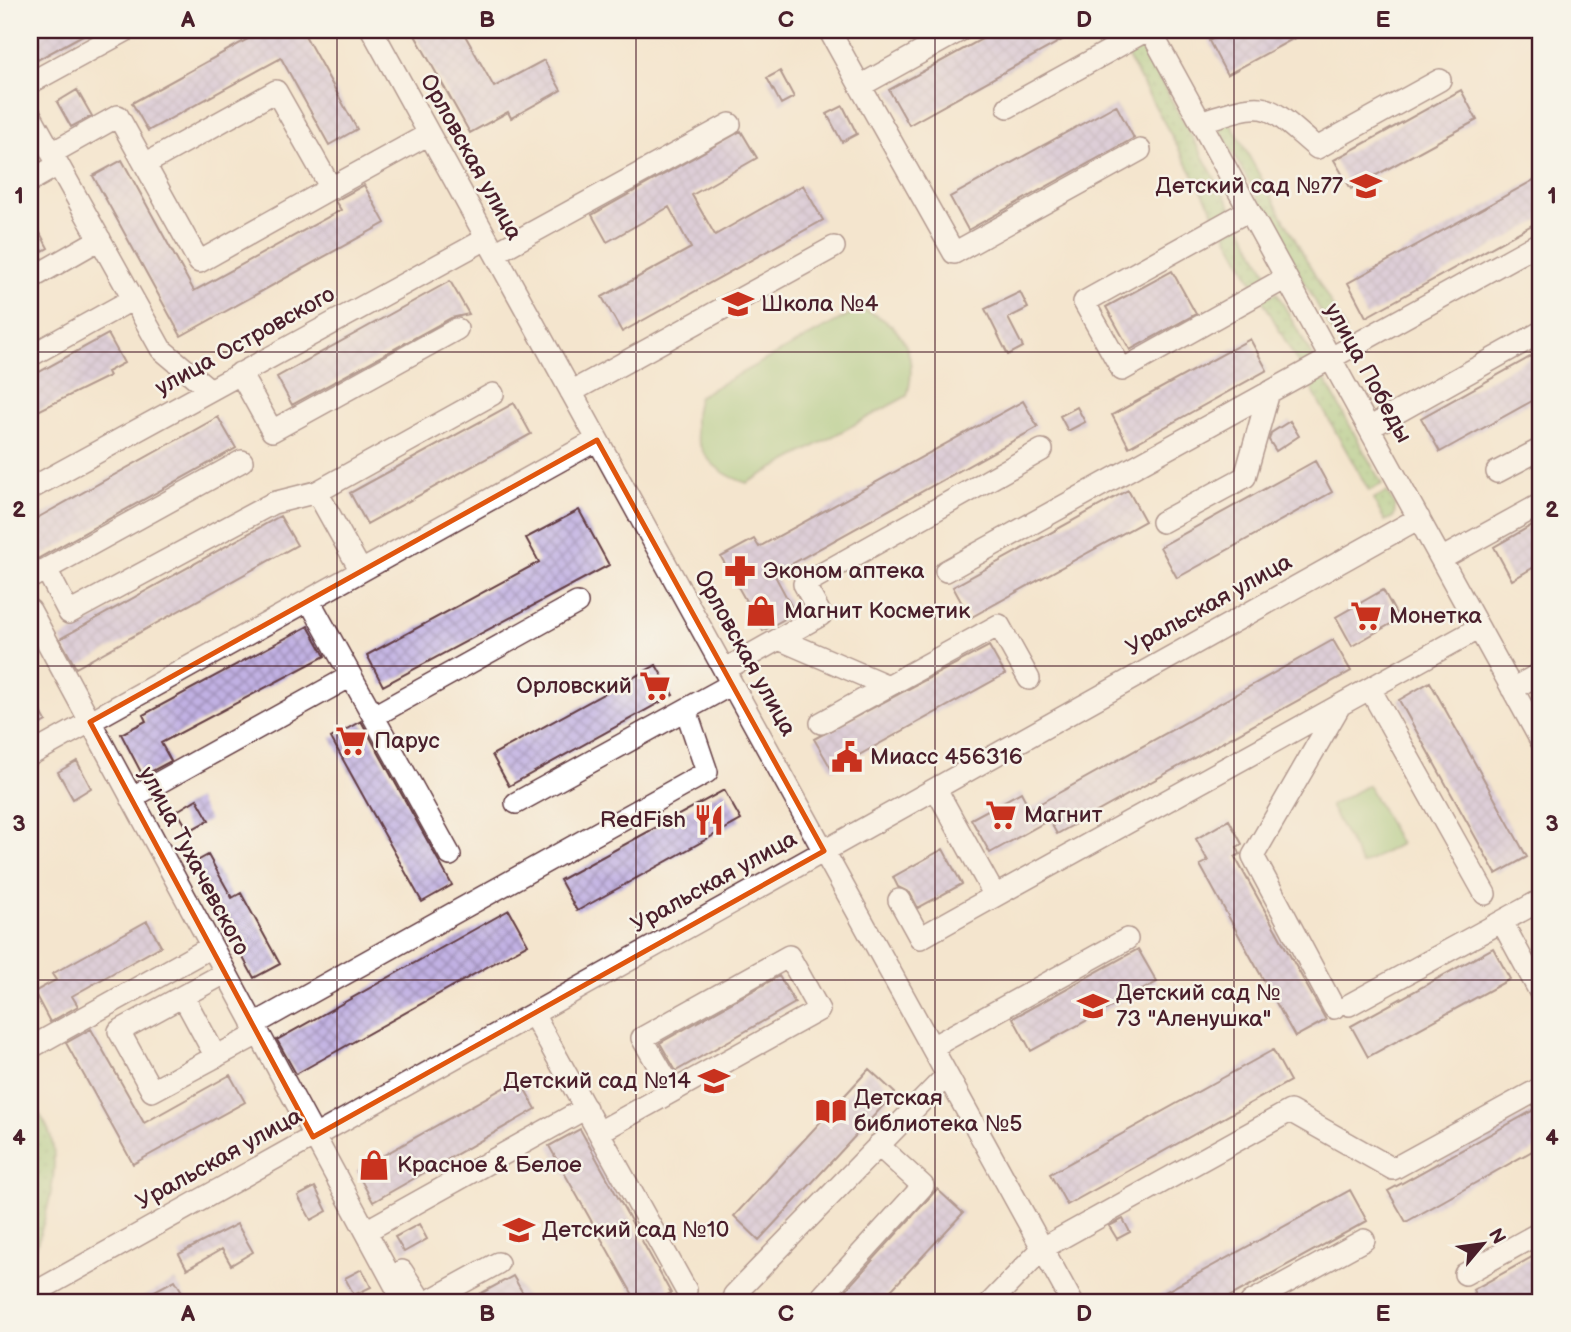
<svg xmlns="http://www.w3.org/2000/svg" width="1571" height="1332" font-family="'Balsamiq Sans',sans-serif">
<defs>
<pattern id="grass-dots" width="8" height="8" patternUnits="userSpaceOnUse" patternTransform="scale(1.75)"><rect width="8" height="8" fill="#94c575"/><path d="M2 2h.1M6 6h.1" fill="none" stroke="#7b9f60" stroke-width="1.8" stroke-linecap="round"/></pattern>
<pattern id="building-cross-hatch" width="8" height="8" patternUnits="userSpaceOnUse" patternTransform="scale(1.75)"><rect width="8" height="8" fill="#c1b1e3"/><path d="M0 0l8 8M0 8l8-8" fill="none" stroke="#9f8fb8"/></pattern>
</defs>
<rect width="100%" height="100%" fill="#f7f3e8"/>
<filter id="ink" filterUnits="userSpaceOnUse"><feTurbulence type="fractalNoise" baseFrequency=".0143" numOctaves="2"/><feDisplacementMap in="SourceGraphic" scale="14" xChannelSelector="R" yChannelSelector="G"/><feConvolveMatrix kernelMatrix="1 2 1 2 8 2 1 2 1" color-interpolation-filters="sRGB"/></filter>
<filter id="wash" filterUnits="userSpaceOnUse"><feTurbulence type="fractalNoise" baseFrequency=".00686" numOctaves="4" result="noise"/><feDisplacementMap in="SourceGraphic" scale="28" xChannelSelector="R" yChannelSelector="G"/><feGaussianBlur stdDeviation="1.57" result="paint"/><feColorMatrix in="noise" values="0 0 0 0 0 0 0 0 0 0 0 0 0 0 0 0 0 1.4 0 .05"/><feComposite in="paint" operator="in"/></filter>
<g filter="url(#wash)">
<rect width="100%" height="100%" fill="#f4e5ce"/>
<path fill="url(#grass-dots)" stroke="#6f7250" stroke-width="2" d="M1141 45 1232 209 1218 220 1124 50Z
M1230 122 1346 331 1335 337 1219 128V124Z
M1240 225 1269 277 1255 287 1225 232Z
M1277 293 1313 358 1300 367 1262 299Z
M1321 373 1382 484 1369 491 1306 379Z
M1387 492 1395 507 1394 517 1385 521 1373 499Z
M30 1101C36 1110 44 1119 48 1129 65 1167 42 1229 30 1265Z"/>
<path fill="#94c575" stroke="#6f7250" stroke-width="2" d="M859 309C902 321 919 354 907 396L747 483C705 470 686 438 699 396Z
M1368 785 1400 844 1362 865 1330 806Z"/>
<g id="blocks">
<path fill="url(#building-cross-hatch)" d="M30 30H92L30 64Z
M264 30H302L357 129 329 145 281 58 148 131 132 103Z
M412 30H462L494 87 544 60 561 90 511 118 508 112 470 133Z
M998 30H1080L909 125 889 90Z
M1228 30H1309L1227 75 1209 41Z
M780 71 794 97 781 104 767 78Z
M77 90 92 116 71 127 57 102Z
M1461 90 1477 120 1351 189 1334 160Z
M1116 105 1134 138 968 230 950 197Z
M843 106 857 134 842 142 827 114Z
M741 131 757 158 692 195 715 235 803 185 823 220 622 332 602 297 691 248 669 207 607 242 592 215Z
M122 160 194 291 341 210 335 201 364 185 385 223 181 336 93 176Z
M1541 176V220L1366 317 1348 283Z
M30 214 48 248 30 258Z
M1172 271 1196 314 1130 350 1106 307Z
M450 281 469 314 451 318 292 405 277 377Z
M1020 292 1028 308 1008 318 1023 347 1008 355 985 309Z
M108 334 124 363 107 372 109 376 30 415V377Z
M1250 339 1267 370 1129 447 1112 415Z
M1541 351V396L1440 452 1421 418Z
M1023 401 1038 427 774 574 795 613 763 631 721 557 754 539 759 547Z
M514 403 531 434 367 524 350 493Z
M1077 407 1085 422 1068 431 1060 416Z
M218 417 236 448 30 563V522Z
M1290 421 1299 436 1276 451 1269 440 1271 433Z
M1315 461 1332 492 1177 578 1160 547Z
M1128 490 1145 521 970 618 953 587Z
M579 510 609 565 383 686 367 655 539 562 526 538Z
M280 516 297 545 76 668 60 639Z
M1541 520V563L1512 580 1494 547Z
M1383 590 1399 619 1352 646 1336 617Z
M308 626 325 656 161 743 171 761 143 776 121 734 146 721 143 715Z
M1333 640 1351 671 1057 834 1049 820 990 853 971 819 1021 792 1030 809Z
M989 646 1005 674 832 770 814 739Z
M656 665 673 695 509 786 492 755Z
M1430 682 1527 857 1496 874 1399 700Z
M30 691 46 721 30 730Z
M361 721 452 885 422 902 331 738Z
M77 761 91 788 73 799 58 772Z
M724 790 741 820 577 911 560 880Z
M197 799 209 820 189 831 177 811Z
M1229 820 1242 844 1237 847 1240 854 1235 857 1326 1020 1295 1037 1200 865 1208 861 1196 839Z
M943 849 962 884 918 908 910 893 898 887 893 877Z
M208 855 232 898 241 893 280 964 254 978 192 864Z
M509 910 528 944 296 1074 277 1040Z
M147 921 161 946 72 996 78 1006 50 1022 34 992 56 980 52 974Z
M1493 948 1510 979 1368 1057 1351 1026Z
M1138 949 1157 982 1031 1051 1013 1018Z
M779 976 795 1003 676 1071 660 1043Z
M91 1029 144 1123 230 1075 245 1102 133 1164 66 1043Z
M1273 1050 1290 1081 1067 1205 1050 1174Z
M869 1069 895 1093 759 1240 734 1216Z
M519 1079 536 1109 373 1202 356 1171Z
M1541 1106V1146L1406 1222 1388 1191Z
M580 1129 671 1293 654 1302H637L549 1146Z
M315 1187 327 1211 311 1220 298 1196Z
M937 1189 963 1213 880 1302H835Z
M1350 1190 1367 1221 1220 1302H1147Z
M1123 1219 1130 1232 1117 1239 1109 1226Z
M237 1224 253 1252 231 1265 222 1249 187 1269 179 1254Z
M419 1224 427 1239 404 1252 395 1237Z
M1541 1252V1292L1523 1302H1480L1473 1290Z
M362 1269 371 1287 354 1295 345 1278Z
M513 1276 528 1302H465Z
M175 1280 188 1302H134Z"/>
</g>
</g>
<g filter="url(#ink)">
<use href="#blocks" fill-opacity="0" stroke="#643d43" stroke-width="2"/>
<g fill="none" stroke-linecap="round" stroke-linejoin="round">
<defs>
<path id="minor" d="M372 30 1072 1302
M829 30 860 86 961 30
M1150 30 1541 741
M30 83 127 30
M860 86 954 253 1140 150
M1008 107 1147 30
M30 114 161 349 210 390
M1200 122C1271 99 1262 101 1317 148L1440 80
M52 153 118 116 199 262 331 188 276 91 145 164
M30 181 58 165
M331 188 429 134
M1249 210 1084 302 1122 370 1286 278
M495 253 730 124
M30 279 100 239
M30 356 133 299
M240 373 272 431 457 329
M571 392 834 247
M1369 428 1541 332
M1497 472 1541 449
M30 489 486 239
M317 492 361 571
M1162 522 1245 477 1269 392
M1441 559 1541 504
M46 569 69 613 273 503 317 492 493 394
M946 571 1541 242
M30 578 242 461
M309 600 450 855
M30 610 404 1302
M779 639 888 686 999 625 1029 679
M724 670 821 615 804 584 1042 450
M1370 689 1485 894
M1512 689 1541 673
M374 716 577 603
M821 723 888 686
M30 755 597 440
M131 798 351 676
M516 803 732 684
M995 896 1479 628
M899 900 920 938 995 896 936 789
M1502 922 1541 994
M225 973 119 1031 152 1091 258 1034
M183 996 216 1057
M1349 1005 1541 900
M1334 1008 1253 856 1339 707
M533 1014 686 1290
M253 1025 707 772 686 710
M932 1047 1127 939
M30 1048 211 947
M599 1132 819 1010 789 956 642 1038 673 1091
M366 1231 586 1108
M402 1271 422 1302
M1465 1274 1541 1232
M36 1292 1419 518
M427 1302 498 1263
M738 1302 734 1295 947 1075
M817 1302 923 1186 878 1145
M991 1302 1043 1248 1290 1111 1393 1169 1539 1089
M1251 1302 1364 1240"/>
</defs>
<use href="#minor" stroke="#643d43" stroke-width="24"/>
<use href="#minor" stroke="#fff" stroke-width="21"/>
</g>
</g>
<path d="M0 0H1571V1332H0ZM597 440 824 851 313 1137 90 722Z" fill="#f4e5ce" fill-opacity=".55" fill-rule="evenodd"/>
<path fill="none" stroke="#e0560e" stroke-width="5" stroke-linejoin="round" d="M597 440 824 851 313 1137 90 722Z"/>
<path fill="none" stroke="#4a1f2b" stroke-width="2" stroke-opacity="0.55" d="M337 30V1302M636 30V1302M935 30V1302M1234 30V1302M30 352H1541M30 666H1541M30 980H1541"/>
<defs>
<symbol id="school-bare" viewBox="-9 -9 18 18"><path d="M0-5L7-2L0 1L-7-2ZM-4 1L0 2.5L4 1V4Q0 6-4 4Z" fill="#c8321e" stroke="#f7f3e8" stroke-width="2.5" paint-order="stroke"/></symbol>
<symbol id="pharmacy-bare" viewBox="-9 -9 18 18"><path d="M-2-6h4v4h4v4h-4v4h-4v-4h-4v-4h4Z" fill="#c8321e" stroke="#f7f3e8" stroke-width="2.5" paint-order="stroke"/></symbol>
<symbol id="shop-bare" viewBox="-9 -9 18 18"><path d="M-5-2.5h2.3a2.7 3.5 0 0 1 5.4 0H5L5.5 6h-11ZM-1.5-2.5h3a1.5 2.3 0 0 0-3 0Z" fill="#c8321e" stroke="#f7f3e8" stroke-width="2.5" paint-order="stroke"/></symbol>
<symbol id="supermarket-bare" viewBox="-9 -9 18 18"><path d="M-6-5.5h2.5l.6 2H6L4.5 2H-2.5L-4.4-4H-6ZM-1.5 3.2a1.3 1.3 0 1 0 .1 0ZM3 3.2a1.3 1.3 0 1 0 .1 0Z" fill="#c8321e" stroke="#f7f3e8" stroke-width="2.5" paint-order="stroke"/></symbol>
<symbol id="civic-bare" viewBox="-9 -9 18 18"><path d="M-.6-6.5H3V-4.5H.6V-3L4-1V1h2V6H-6V1h2V-1L-.6-3ZM-1.2 2.5V6h2.4V2.5Z" fill="#c8321e" stroke="#f7f3e8" stroke-width="2.5" paint-order="stroke"/></symbol>
<symbol id="restaurant-bare" viewBox="-9 -9 18 18"><path d="M-5-6h1v4h1v-4h1v4h1v-4h1v5L-1.5 .5V6h-2V.5L-5-1ZM5-6V6H3V1.5H1.5Q1.5-4 5-6Z" fill="#c8321e" stroke="#f7f3e8" stroke-width="2.5" paint-order="stroke"/></symbol>
<symbol id="library-bare" viewBox="-9 -9 18 18"><path d="M-6-4Q-3-5.5-.7-3.5V5Q-3 3-6 4ZM6-4Q3-5.5 .7-3.5V5Q3 3 6 4Z" fill="#c8321e" stroke="#f7f3e8" stroke-width="2.5" paint-order="stroke"/></symbol>
</defs>
<g fill-rule="evenodd">
<use href="#school-bare" x="1344" y="164" width="44" height="44"/>
<use href="#school-bare" x="716" y="282" width="44" height="44"/>
<use href="#pharmacy-bare" x="718" y="549" width="44" height="44"/>
<use href="#shop-bare" x="739" y="589" width="44" height="44"/>
<use href="#supermarket-bare" x="1344" y="594" width="44" height="44"/>
<use href="#supermarket-bare" x="633" y="664" width="44" height="44"/>
<use href="#supermarket-bare" x="329" y="719" width="44" height="44"/>
<use href="#civic-bare" x="825" y="735" width="44" height="44"/>
<use href="#supermarket-bare" x="979" y="793" width="44" height="44"/>
<use href="#restaurant-bare" x="687" y="798" width="44" height="44"/>
<use href="#school-bare" x="1071" y="984" width="44" height="44"/>
<use href="#school-bare" x="692" y="1059" width="44" height="44"/>
<use href="#library-bare" x="809" y="1089" width="44" height="44"/>
<use href="#shop-bare" x="352" y="1143" width="44" height="44"/>
<use href="#school-bare" x="497" y="1208" width="44" height="44"/>
</g>
<g text-anchor="middle" dominant-baseline="central" stroke-width="5" stroke-linejoin="round" paint-order="stroke">
<g font-size="23" fill="#4a1f2b" stroke="#f7f3e8">
<text transform="translate(471 157) rotate(61)">Орловская улица</text>
<text transform="translate(245 341) rotate(-29)">улица Островского</text>
<text transform="translate(1368 373) rotate(61)">улица Победы</text>
<text transform="translate(1209 605) rotate(-29)">Уральская улица</text>
<text transform="translate(745 653) rotate(61)">Орловская улица</text>
<text transform="translate(194 861) rotate(62)">улица Тухачевского</text>
<text transform="translate(714 882) rotate(-29)">Уральская улица</text>
<text transform="translate(219 1159) rotate(-29)">Уральская улица</text>
</g>
<g font-size="23" fill="#4a1f2b" stroke="#f7f3e8" text-anchor="start">
<text x="1343" y="186" text-anchor="end">Детский сад №77</text>
<text x="761" y="304">Школа №4</text>
<text x="763" y="571">Эконом аптека</text>
<text x="784" y="611">Магнит Косметик</text>
<text x="1389" y="616">Монетка</text>
<text x="632" y="686" text-anchor="end">Орловский</text>
<text x="374" y="741">Парус</text>
<text x="870" y="757">Миасс 456316</text>
<text x="1024" y="815">Магнит</text>
<text x="686" y="820" text-anchor="end">RedFish</text>
<text x="1116" y="993">Детский сад №<tspan x="1116" dy="26">73 "Аленушка"</tspan></text>
<text x="691" y="1081" text-anchor="end">Детский сад №14</text>
<text x="854" y="1098">Детская<tspan x="854" dy="26">библиотека №5</tspan></text>
<text x="397" y="1165">Красное &amp; Белое</text>
<text x="542" y="1230">Детский сад №10</text>
</g>
</g>
<rect width="1571" height="1332" fill="none" stroke="#f7f3e8" stroke-width="77"/>
<g transform="translate(1483 1244) rotate(61)" stroke="#f7f3e8" stroke-width="5" paint-order="stroke">
<path d="M0-5L12 26L0 18L-12 26Z" fill="#4a1f2b"/>
<text y="-10" font-size="19" font-weight="bold" text-anchor="middle" fill="#4a1f2b">N</text>
</g>
<rect x="38" y="38" width="1494" height="1256" fill="none" stroke="#4a1f2b" stroke-width="2.5"/>
<g font-size="23" text-anchor="middle" font-weight="bold" fill="#4a1f2b">
<text x="188" y="27">A</text>
<text x="487" y="27">B</text>
<text x="786" y="27">C</text>
<text x="1084" y="27">D</text>
<text x="1383" y="27">E</text>
<text x="19" y="203">1</text>
<text x="1552" y="203">1</text>
<text x="19" y="517">2</text>
<text x="1552" y="517">2</text>
<text x="19" y="831">3</text>
<text x="1552" y="831">3</text>
<text x="19" y="1145">4</text>
<text x="1552" y="1145">4</text>
<text x="188" y="1321">A</text>
<text x="487" y="1321">B</text>
<text x="786" y="1321">C</text>
<text x="1084" y="1321">D</text>
<text x="1383" y="1321">E</text>
</g>
</svg>
